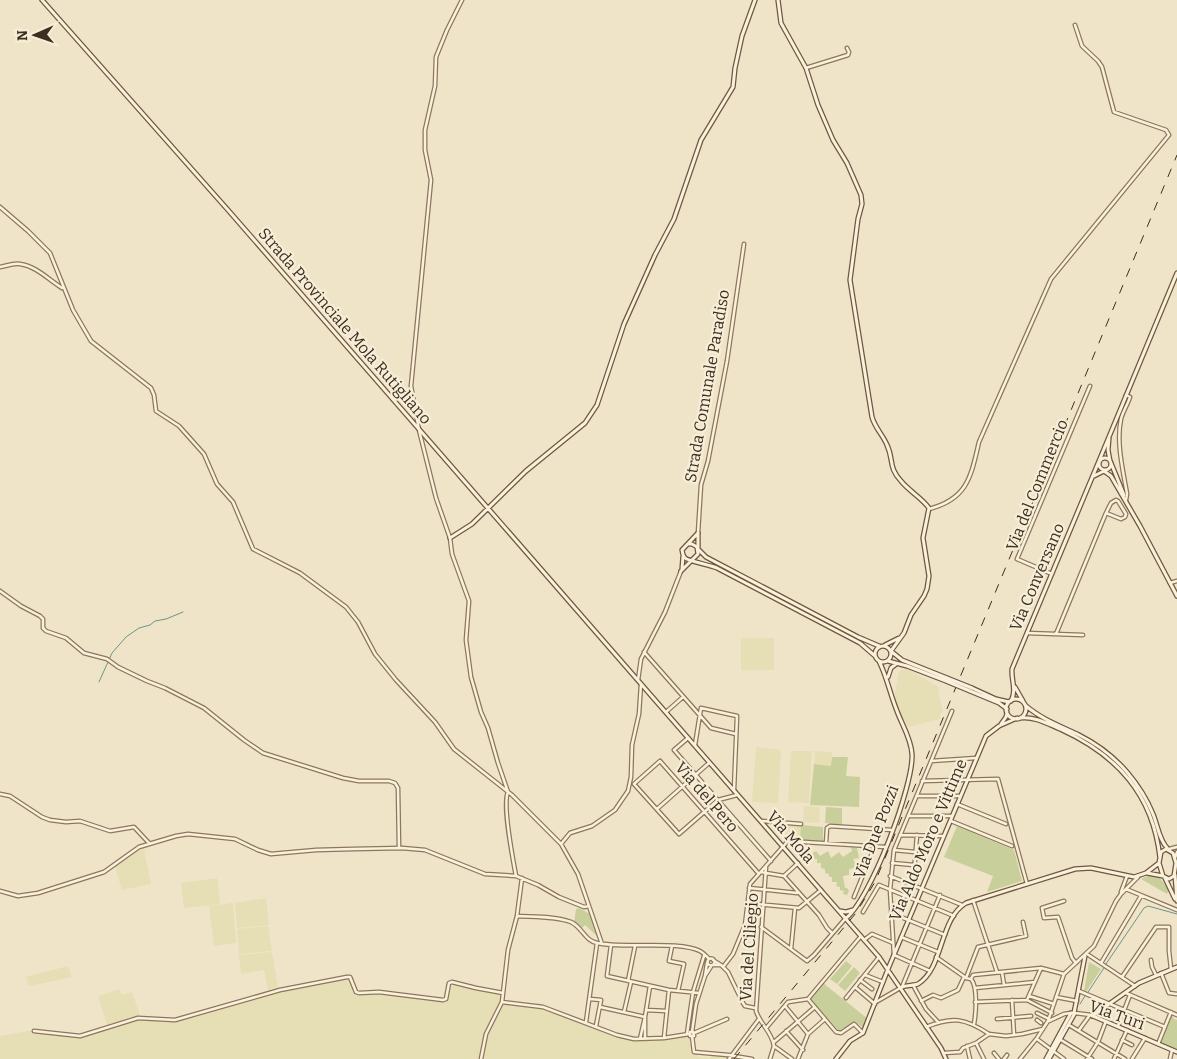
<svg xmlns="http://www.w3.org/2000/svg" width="1177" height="1059" font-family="Bitter,serif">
<rect width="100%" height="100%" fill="#f0e4c8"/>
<path fill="#e6deb5" d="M741 638H774V670H741Z
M907 669 940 688 938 690 943 712 940 714V719L908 727 905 721H902L897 706 895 693 899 672 902 670Z
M756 747 781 750 778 803 752 802Z
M791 751H812L809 803 788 802Z
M815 751 832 752V766L814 764Z
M804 806 820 807 819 823 803 822Z
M786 824 801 825 800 840 786 839Z
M144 849 151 884 122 890 115 867 138 851Z
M217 878 220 904 184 908 181 883Z
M266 898 269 925 237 928 235 903Z
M233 903 236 943 214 946 209 906Z
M268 926 272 951 239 954 237 929Z
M272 952 278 988 268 990 264 970 241 974 239 955Z
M68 966 72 977 29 986 26 977Z
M348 978H353L358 992 448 1000 453 982 501 993 500 1003 484 1038 480 1059H0V1036L33 1030 85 1035 146 1016 176 1020 282 990Z
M120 989 122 995 132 992 140 1015 107 1025 98 996Z
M501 1004 537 1007 546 1009 614 1036 636 1041 663 1040 687 1036 690 1039 692 1054H698V1057L711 1058V1055L724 1056 726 1059H482L487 1032Z"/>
<path fill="#c9cf9b" d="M832 757H848L846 776 860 777 859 807 810 805 814 764 831 766Z
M826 807 842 808V825L825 823Z
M801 825 823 827V841L800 840Z
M957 826 1014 850 1022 881 987 892 993 876 944 857Z
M851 847 857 848 859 858 853 859 856 865 854 868 849 869V875L843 876 845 888H847L849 891 847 895 843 894 844 891 840 890V887L836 886 837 882H832V877H829V874L825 873V869L821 868V863H817V859L804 858 816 851 820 856 828 851 831 858 839 852 843 857 852 851Z
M1150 875 1159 877 1169 890 1167 894 1141 879Z
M579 908 590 914 598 937 585 925 581 929 574 923 576 909Z
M846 961 852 966 837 984 830 979Z
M1089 962 1101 969 1086 992 1084 991Z
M854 967 860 973 845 991 838 985Z
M823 983 868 1019 864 1028 855 1022 839 1031 810 998Z
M1172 1014 1174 1019 1177 1020V1050L1161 1043Z"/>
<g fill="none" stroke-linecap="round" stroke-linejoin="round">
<path stroke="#6f938a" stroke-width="1" d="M99 682 112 653 126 637 139 628 150 625 155 621 166 619 183 612
M1106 964 1144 908 1148 906 1177 914
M1088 992 1104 968
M1080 1004 1085 996"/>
<defs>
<path id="street" d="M462 0 447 30 436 57 435 86 425 130V150L431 180 411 386 419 430 436 498 450 538 452 554 469 601 466 640 471 677 481 712 488 728 498 763 508 792C502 805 513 859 516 876
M806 68 848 55 849 52 847 48
M0 207 28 231 50 253 73 310 91 341 151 388 154 395 156 411 179 426 204 454 217 484 233 502 253 549 300 573 346 607 358 622 375 654 396 680 435 722 454 749 512 795 561 844 578 874 602 944
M0 267C6 266 13 263 20 264 36 266 49 280 62 288
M1126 500 1127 494C1123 470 1116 443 1121 419 1123 411 1128 404 1130 397L1126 395
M929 509C968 499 971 476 979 442L1051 279 1169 135 1166 130 1114 112 1102 67 1098 61 1082 46 1075 25
M698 533 701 485 708 461 727 361 744 244
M1052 574 1017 559 1090 386
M1170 583 1177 581
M0 591 21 606 40 616 43 619V628L46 631 66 638 84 653 107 659 118 667 147 681 165 688 204 708 244 740 263 753 343 778 359 781H389L395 783 398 788 399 848
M1027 633 1083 635
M1056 634 1106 513 1111 503 1116 500 1118 501 1126 514 1125 517 1121 519 1106 513
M644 652 711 728 736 734
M638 680 641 659 665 612 681 571
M666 712 683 697
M688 738 674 750 771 861
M695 745 701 708 737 716 734 790
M931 761 976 758
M922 781 998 779 1027 884
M0 794 10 796 42 817 50 820 66 822 80 821 110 831 134 827 149 843
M737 795 718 800 679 834 634 784 660 761 759 874
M917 796H960
M957 804 1006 824
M657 809 709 763
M908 816H952
M761 821 801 824
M951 821 1012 846
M900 835 943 836
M826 843 827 828 830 826 892 830
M561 844 570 833 592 826 615 810 628 791 631 777 632 745 639 714 641 684
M1169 849 1177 847
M894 850 915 852
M1175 858 1177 852
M892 863 914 865
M766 867 756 1011C760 1024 772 1032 774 1046L792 1059
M761 872 784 876 798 863
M784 876 819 915 827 928 832 933
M890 876 962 905
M749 888 797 893
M1126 889 1177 910
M0 891 18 896 38 893 104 872 139 847 176 836 188 834 235 839 258 850 271 854 316 850 353 849 402 848 425 850 485 874 516 876 538 885 559 897 584 907 589 906
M1121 892 1127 876
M854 897 875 846
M973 900 997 972
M1064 901 1042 908 1044 918 1058 917 1072 958 1076 963
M747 903 799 908 821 890
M863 912 879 885 954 916
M891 913 945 935
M896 915 914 873 917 835
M517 916C534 917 555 916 571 922 582 927 585 941 597 943 626 949 678 940 700 951 704 953 706 956 709 959
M761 927 807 961 814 955 845 919
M901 937 938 952
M864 940 872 934 893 943
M611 945 607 976 669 990 699 993
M672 946 669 961 684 964 678 991
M791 949 795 908
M1087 954 1135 986
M936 957 966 978 971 979
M707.5 962a3.5 3.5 0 1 1 7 0a3.5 3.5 0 1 1-7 0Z
M1151 960 1152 967 1156 975
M707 963 705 976 712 965H721L713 960
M1101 963 1141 896
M721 965 728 972 743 1003 745 1006 755 1008
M723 967 733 954 745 925 750 884 788 841 885 847
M930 971 894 955 890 890 894 850 952 711
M1002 972 1004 985
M1161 973 1169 993 1177 994
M865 975 883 982
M1122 977 1156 927H1169V951L1171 969
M966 978 978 947 1026 936 1023 922
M971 979 973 975 1041 968 1064 974
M971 979C978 987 976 1013 974 1024
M860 980 872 989
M628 981 635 946
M913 985 926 1009 938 1022
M855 987 875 1004
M975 988 1035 982
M1079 991 1165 1027
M1126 993 1177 1015
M1029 996 1054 1004
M1056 997 1077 1001
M846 998 879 957
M590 999 601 1000 596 1026
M808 999 861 936
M808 999 836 1032 841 1033 854 1024 863 1033
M1012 1000 1014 1035
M1027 1000 1041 968
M921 1001 933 995 941 998 958 990 964 977
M502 1002 543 1007 617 1035 634 1039 664 1038 689 1034
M876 1002 902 987 940 895
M975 1002 1027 1000 1052 1013
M785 1006 808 1034
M600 1007 645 1017 640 1039
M646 1010 666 1011
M624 1012 631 982
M1037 1013 1049 1019
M1075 1013 1091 1015
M997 1019 1031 1016
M1037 1020 1041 1023
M1049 1021 1064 1014 1071 1013
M586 1022 597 943
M1069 1025 1125 1059
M1118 1026 1130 995
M767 1027 788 1002 808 999
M926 1027C952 1016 965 1018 989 1034
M1079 1030 1090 1015
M34 1031 80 1036 138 1018 175 1020 280 990 347 977H350L356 992 359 993 379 992 443 1000 446 999 449 983 452 982 476 988 503 993
M786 1031 803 1050
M690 1032H693L694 1036H690Z
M692 1032 696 1004 705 976
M694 1033 727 1019
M687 1034 693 992 704 956
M989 1034 1006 1036 1022 1034 1043 1029
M692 1036 694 1052 728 1055 752 1059
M664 1038 669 990
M645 1039V1017L650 986
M1037 1039 1064 1059
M1061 1040 1092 1059
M1122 1040 1132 1045
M774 1042 815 1007
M976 1043 984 1059
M1158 1044 1171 1012
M967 1046 970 1059
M944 1053 960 1052 963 1048 976 1043 989 1034
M994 1053 999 1059
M481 1059 486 1034 502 1002 508 950 517 916 522 878
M729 1059 759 1019
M770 1059 774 1046
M798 1059 808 1034 825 1019
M1004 1059 1007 1055
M1020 1059 1037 1038 1048 1021 1064 974 1094 946 1116 901 1121 894 1138 877
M1087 1059 1098 1042 1106 1021
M1114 1059 1127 1030
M1132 1059 1145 1038
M1170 1059 1172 1050"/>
<path id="secondary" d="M42 0 228 210 879 957 941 1048 946 1059
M778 0 781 23 806 68 818 105 833 140 847 163 861 195 862 204 858 219 850 280 872 417C875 428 883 435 887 445 894 460 888 467 901 481 909 491 922 498 929 508L923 538 929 576 927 589 924 596 911 615 904 633 891 651
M1109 438 1108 450 1110 461
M1099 464a6 6 0 1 1 12 0a6 6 0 1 1-12 0Z
M1099 461 1177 273
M1111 463 1124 495
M1094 476 1104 471 1111 476 1140 526 1177 596
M698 533 682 550C683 553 682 555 685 558 688 561 710 565 717 568L860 643 875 656
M698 534V549L706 557 858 637 879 646
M450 538 472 524 526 471 585 423 597 405 624 324 655 255 674 219 701 140 733 87 735 68 742 36 755 0
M682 569 683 556
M681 571 698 554 697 547 692 544H688
M885 645 899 638
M875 654a8 8 0 1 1 16 0a8 8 0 1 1-16 0Z
M892 652 902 660 947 678
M888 661 907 666 946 681
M888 677 891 668 896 664
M1015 687 1023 701
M972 688 996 699 1009 702
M970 691 999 703 1007 709
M1006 709a10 10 0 1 1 20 0a10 10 0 1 1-20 0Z
M1011 701C1017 690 1011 680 1012 669L1099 461
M1025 705C1041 719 1060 726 1079 735 1097 744 1114 757 1127 772 1138 785 1147 799 1153 814 1158 826 1159 840 1168 849
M1020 718C1034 716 1048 724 1060 729 1117 755 1153 794 1160 858
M1001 724 1006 717 1007 712
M1166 849 1173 853 1176 863 1174 876 1169 879 1163 876 1159 863 1161 852Z
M1147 873 1163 876
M1175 875 1177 901
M1165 878 1175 899
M840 911 846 912 853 910
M845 919C870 901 914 785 912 754 911 738 902 725 897 711 890 694 887 677 879 661
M902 987C907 985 913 986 918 984 944 968 939 919 966 903L1075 869 1091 868 1134 877 1146 873 1159 863
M1074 1013 1085 956
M1092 1016 1139 983 1177 967
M1093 1016 1177 1052
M836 1059 850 1041 863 1033 888 969 986 736 999 726 1017 718
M1046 1059 1071 1013H1075L1049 1059"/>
</defs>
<use href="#street" stroke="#8d765c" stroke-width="5"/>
<use href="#secondary" stroke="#6f573f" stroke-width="5.5"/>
<use href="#street" stroke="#faf1dc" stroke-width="2.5"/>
<use href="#secondary" stroke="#faf1dc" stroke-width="3"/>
<path stroke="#3d2e20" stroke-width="1" stroke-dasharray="9 9" stroke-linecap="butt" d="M734 1059 856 913 875 882 1177 155"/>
<defs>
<path id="secondary-bridge" d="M947 678 972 688
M946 681 970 691"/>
</defs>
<use href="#secondary-bridge" stroke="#6f573f" stroke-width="5.5" stroke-linecap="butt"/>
<use href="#secondary-bridge" stroke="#faf1dc" stroke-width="3"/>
</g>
<g text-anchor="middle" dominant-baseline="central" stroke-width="4.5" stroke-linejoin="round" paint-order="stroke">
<g font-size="16" fill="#3d2e20" stroke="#f7eed8">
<text transform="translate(345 326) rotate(49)">Strada Provinciale Mola Rutigliano</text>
<text transform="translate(707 386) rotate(-80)">Strada Comunale Paradiso</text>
<text transform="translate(1037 485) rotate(-68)">Via del Commercio</text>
<text transform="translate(1037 577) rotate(-67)">Via Conversano</text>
<text transform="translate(707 797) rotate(49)">Via del Pero</text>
<text transform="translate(876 832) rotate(-69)">Via Due Pozzi</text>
<text transform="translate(791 837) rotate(49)">Via Mola</text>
<text transform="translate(928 840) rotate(-67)">Via Aldo Moro e Vittime</text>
<text transform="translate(749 947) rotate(-86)">Via del Ciliegio</text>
<text transform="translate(1117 1015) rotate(20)">Via Turi</text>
</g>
</g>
<g transform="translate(35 35) rotate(268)" stroke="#f7eed8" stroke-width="4" paint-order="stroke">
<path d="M0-4L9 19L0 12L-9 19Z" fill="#3d2e20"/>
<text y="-8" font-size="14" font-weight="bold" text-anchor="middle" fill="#3d2e20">N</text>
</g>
</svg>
